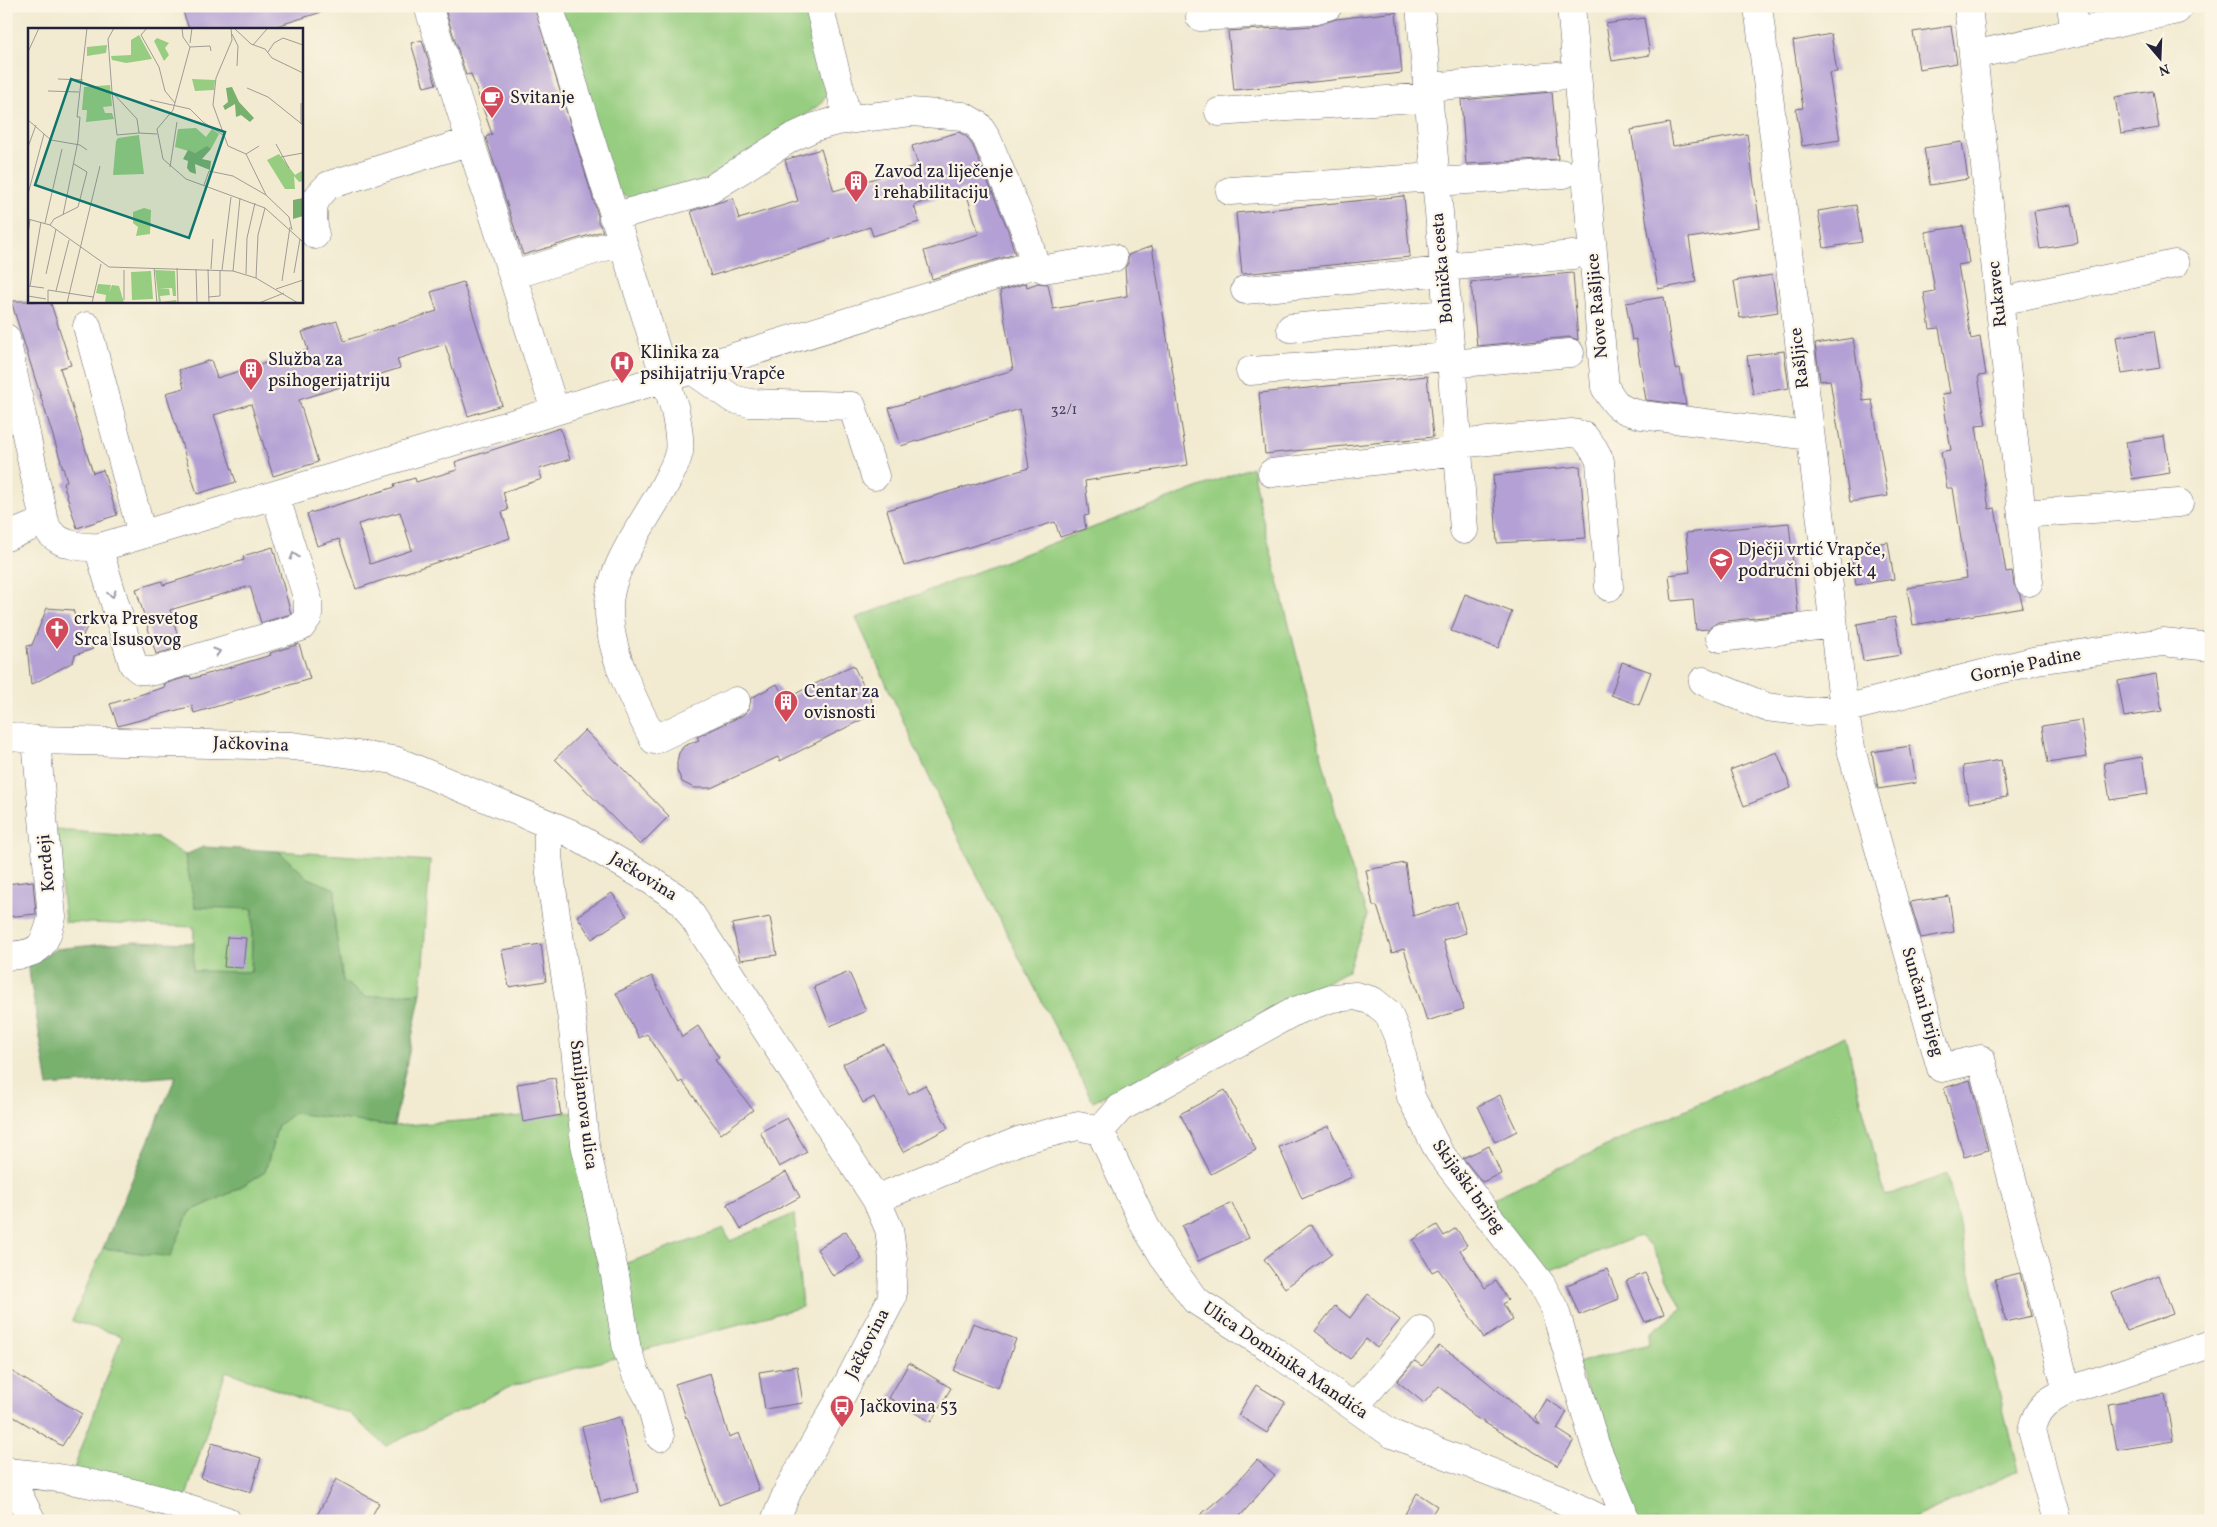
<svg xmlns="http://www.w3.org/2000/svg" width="2217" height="1527" font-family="Vollkorn,serif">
<rect width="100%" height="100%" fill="#fcf5e5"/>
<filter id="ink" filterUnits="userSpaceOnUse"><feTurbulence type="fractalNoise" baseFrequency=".02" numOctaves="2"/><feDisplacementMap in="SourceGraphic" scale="10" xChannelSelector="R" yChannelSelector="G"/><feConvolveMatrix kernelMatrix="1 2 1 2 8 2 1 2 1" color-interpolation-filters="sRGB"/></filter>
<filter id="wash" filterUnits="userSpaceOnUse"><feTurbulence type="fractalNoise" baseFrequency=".0096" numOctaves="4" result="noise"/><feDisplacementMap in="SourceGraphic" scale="20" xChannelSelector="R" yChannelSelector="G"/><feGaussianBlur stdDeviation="1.12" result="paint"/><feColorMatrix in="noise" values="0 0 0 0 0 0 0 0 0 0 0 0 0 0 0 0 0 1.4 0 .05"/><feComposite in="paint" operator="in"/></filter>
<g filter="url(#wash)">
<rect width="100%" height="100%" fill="#f2ebd1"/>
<path fill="#96cd80" stroke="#5c785e" d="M557 6H807L828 92 820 104 782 133 705 180 637 202 614 191Z
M1252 467 1259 504 1343 842 1367 916 1348 971 1093 1102 946 814 856 618Z
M56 830 158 838 185 855 195 906 253 908 251 972 193 971 194 927 65 922Z
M278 851 430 861 421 993 365 997 343 981 335 927V889L308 878Z
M1845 1036 1885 1196 1947 1174 2018 1471 1907 1521H1635L1577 1363 1649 1344 1651 1333 1682 1308 1652 1246 1639 1236 1546 1272 1487 1201Z
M576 1112 622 1356 514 1385 386 1446 349 1413 313 1403 226 1371 184 1503 72 1474 122 1336 72 1321 103 1248 170 1256 189 1212 230 1193 265 1172 278 1125 294 1113 394 1126Z
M794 1214 802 1307 636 1352 621 1265 724 1229 730 1241Z"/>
<path fill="#78b06e" stroke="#4d6954" d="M203 847 278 851 308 878 335 889V927L343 981 365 997 421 993 394 1126 294 1113 278 1125 265 1172 230 1193 189 1212 170 1257 103 1248 176 1076 48 1086 28 966 56 949 133 941 194 943 193 971 251 972 253 909 195 907 185 855Z"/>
<g id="blocks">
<path fill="#b4a0d5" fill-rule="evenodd" d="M181 6H324L325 11 267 29H189Z
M444 6H534L598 215V222L603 231 523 255 486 138V137L492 134 471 74 466 75Z
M1396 12 1402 73 1234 90 1228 31 1314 26 1336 19Z
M1644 18 1650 55 1612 61 1606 24Z
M1951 26 1957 63 1919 69 1913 32Z
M1831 34 1837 72 1829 73 1840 140 1802 146 1796 109 1803 108 1793 41Z
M422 40 436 84 424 87 411 43Z
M2153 91 2159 128 2121 134 2115 97Z
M1552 92 1558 159 1466 164 1461 100Z
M1669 123 1673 146 1747 134 1760 227 1689 238 1696 282 1658 289 1631 130Z
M959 132 967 137 973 146 1008 230 1015 254 932 279 924 251 979 234 965 189 914 205 919 222 873 236 870 227 711 276 691 211 733 198 739 219 798 201 785 160 821 149 834 191 918 165 912 146Z
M1962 142 1968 179 1930 185 1924 148Z
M1404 196 1410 257 1242 274 1236 213Z
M1856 205 1862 242 1824 248 1818 211Z
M2072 205 2078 243 2040 249 2034 211Z
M1963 226 1969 263 1958 265 1971 339 1980 337 1986 375 1978 376 1986 425 1976 426 1989 509 1995 508 2006 572 2012 571 2014 584 2020 595 2023 607 1913 625 1907 588 1967 578 1953 488H1947L1941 452 1951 450 1942 394 1950 393 1939 328 1930 329 1924 293 1935 291 1925 232Z
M1152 246 1188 465 1085 481 1089 515 1084 516 1086 529 1060 537 1055 522 904 566 887 510 1029 468 1020 409 901 446 889 408 1013 370 1000 291 1026 283 1027 287 1038 283 1048 284 1053 309 1127 296 1125 268 1128 263V255Z
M1573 273 1578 340 1569 337 1477 346 1471 282Z
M1772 275 1778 312 1740 318 1734 281Z
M463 282 502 405 468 416 445 344 397 359 400 368 299 400 318 462 273 476 251 404 214 415 236 482 197 494 166 393 184 388 179 370 211 360 217 378 308 350 302 332 337 321 344 341 437 311 431 292Z
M1664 297 1675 369 1680 368 1686 405 1646 400 1636 339 1632 340 1626 303Z
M11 301H50L71 365 60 368 93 473 103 470 117 515 77 528 63 483 67 481Z
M2154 331 2160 368 2122 374 2116 337Z
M1853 338 1863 401 1872 400 1888 496 1850 502 1830 380 1820 381 1815 344Z
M1784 351 1789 388 1753 394 1747 356Z
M1427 376 1433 437 1265 454 1259 393Z
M560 428 570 459 539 469 542 479 503 492 508 510 502 512 510 538 356 589 339 539 317 546 307 514 395 487 394 484 415 478 416 482 457 470 455 462ZM400 512 412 550 370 564 358 524Z
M2164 436 2170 473 2132 479 2126 442Z
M1580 466 1586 538 1497 543 1493 475Z
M1789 523 1798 613 1718 622 1708 629 1696 630 1693 599 1672 601 1669 575 1690 572 1686 533Z
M1888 542 1894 579 1856 585 1850 548Z
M273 547 291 614 261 623 250 586 170 610 181 647 156 654 136 589 162 581 163 585 244 560 243 556Z
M1465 594 1512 612 1498 648 1451 631Z
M47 608 73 610 76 619H91L83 635 93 649 75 655 73 662 31 685 27 646 32 645Z
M1895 617 1901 655 1863 661 1857 624Z
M299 644 310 679 194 713 192 706 118 726 110 704 165 687 164 684 190 676 191 679 271 655 270 653Z
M1622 662 1651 672 1639 705 1611 695Z
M853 665 877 712 780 761 778 757 711 788H694L682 782 677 770V762L679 753 684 746 699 740 697 737 743 715 749 709 751 698 777 684 785 699Z
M2156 674 2162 711 2124 717 2118 681Z
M2081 720 2087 757 2048 763 2042 726Z
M585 730 669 816 640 845 555 759Z
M1910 746 1916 783 1878 789 1872 752Z
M1777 752 1791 788 1744 806 1730 770Z
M2142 757 2148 794 2110 800 2104 763Z
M2001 760 2007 797 1969 803 1963 766Z
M1405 863 1413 916 1457 902 1466 933 1443 940 1464 1009 1427 1021 1404 949 1392 953 1377 906H1373L1366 870Z
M33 881 36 914 6 917V884Z
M612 893 627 916 592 939 577 916Z
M1949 896 1954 932 1921 938 1910 902Z
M770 917 777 955 740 960 732 924Z
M227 937 246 938 243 968 224 967Z
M541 944 546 981 509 987 502 950Z
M849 972 866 1011 830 1026 814 987Z
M652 976 682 1037 698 1026 719 1058 715 1060 753 1110 721 1134 682 1081 679 1083 647 1034 639 1038 616 993Z
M884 1044 909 1094 925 1085 948 1128 903 1152 874 1097 863 1103 843 1064Z
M555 1078 561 1115 523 1122 517 1084Z
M1970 1080 1988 1150 1964 1157 1944 1088Z
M1225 1090 1256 1150 1211 1174 1180 1114Z
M1500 1095 1517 1131 1495 1142 1478 1106Z
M787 1118 807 1152 779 1167 760 1132Z
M1329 1126 1352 1177 1302 1199 1279 1147Z
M1489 1146 1501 1174 1482 1182 1463 1158Z
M786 1172 800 1197 741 1229 727 1204Z
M1232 1203 1249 1238 1198 1261 1182 1226Z
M1311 1224 1332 1254 1285 1288 1264 1259Z
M1437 1225 1444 1236 1456 1228 1467 1245 1460 1250 1485 1288 1496 1281 1508 1300 1503 1304 1513 1320 1484 1338 1448 1282 1438 1269 1432 1272 1413 1240Z
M846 1231 862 1259 833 1276 817 1249Z
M1607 1269 1619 1299 1579 1315 1567 1285Z
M1645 1273 1664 1314 1645 1322 1626 1281Z
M2020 1273 2031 1316 2006 1322 1995 1279Z
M2159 1275 2173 1314 2126 1331 2112 1293Z
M1368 1294 1400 1320 1377 1348 1366 1339 1350 1359 1315 1331 1335 1306 1350 1318Z
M973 1323 1016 1339 998 1388 954 1371Z
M1439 1346 1454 1355 1540 1425 1535 1417 1546 1399 1567 1412 1557 1429 1574 1440 1558 1466 1470 1414 1471 1412 1439 1386 1424 1403 1397 1381 1415 1361 1422 1366Z
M909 1363 951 1388 931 1422 889 1398Z
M797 1366 803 1403 765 1409 759 1372Z
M6 1368 82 1414 62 1446 6 1412Z
M710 1373 729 1437 739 1433 759 1490 719 1505 687 1417 686 1418 675 1384Z
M1256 1385 1285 1402 1267 1433 1238 1415Z
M2165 1394 2173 1441 2117 1450 2109 1404Z
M620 1417 638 1492 601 1502 582 1427Z
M212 1443 261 1458 251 1492 201 1478Z
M1257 1460 1275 1475 1236 1521H1193L1231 1489Z
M336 1479 379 1503 369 1521H314Z
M1417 1493 1437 1506 1428 1521H1401Z"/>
</g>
</g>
<g filter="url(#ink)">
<use href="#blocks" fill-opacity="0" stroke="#6b6870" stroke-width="1"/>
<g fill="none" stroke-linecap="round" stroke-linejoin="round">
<defs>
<path id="minor" d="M428 6 555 411
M549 6 675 410C677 423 681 439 679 452 676 466 668 478 662 490 644 522 611 567 609 603 607 649 633 700 654 740L736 701
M819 6 848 120
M1420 6 1444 267 1464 530
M1571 6 1605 387C1616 407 1620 410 1642 415L1810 436
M1758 6 1844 709 1852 753 1941 1068 1981 1059 2067 1391C2047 1401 2037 1407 2032 1430L2057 1521
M1968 6 2029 582
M2071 6 2075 33
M1200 17 1313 10 1328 6
M1973 55 2177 10
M1428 87 1558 76
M1219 112 1429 97
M1435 182 1564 174
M1230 191 1435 177
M315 235C312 209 309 203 329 185L471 141
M1035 264 1044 269 1113 258
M1444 267 1573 255
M513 275 621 242
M1245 290 1444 271
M1999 302 2175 264
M87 326 142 535
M1291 328 1447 314
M6 338 43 516C45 521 46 527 49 531 60 546 85 548 101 547L692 370 1035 264 1023 225 987 139 978 125 963 116 911 112 837 121 815 127 791 138 711 189 613 217
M1451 364 1570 353
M692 370 733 399 750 403 852 406 875 476
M1250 371 1451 357
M1457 444 1572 433 1583 435 1594 449 1600 461 1609 587
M1272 473 1458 451
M2022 514 2179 503
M6 537 45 521
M98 547 133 664 140 670 154 671 301 627 308 617V600L275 495
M1720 638 1833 624
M1703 681 1766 707 1808 712 1844 709 2037 660 2163 642 2211 647
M6 736 36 740 293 746 394 760 570 833 652 881 683 902 876 1199 889 1229 893 1259 892 1298 836 1406 789 1488 775 1521
M548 824V856L551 882 572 1020 585 1144 615 1275 627 1350 636 1374 649 1398 660 1437
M6 956C39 954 44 949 52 917L36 740
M1100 1131 1120 1108 1295 1011 1332 998 1356 996 1373 1001 1388 1013 1398 1037 1411 1097 1439 1152 1541 1284 1555 1310 1595 1444 1622 1509 1625 1521
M876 1199 1021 1140 1078 1126 1100 1131 1145 1226 1167 1262 1195 1300 1273 1350 1392 1434 1558 1498 1605 1521
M2067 1391 2211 1344
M1354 1407 1421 1331
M6 1470 32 1521
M8 1472C80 1478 159 1497 227 1521"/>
</defs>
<use href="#minor" stroke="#6b6870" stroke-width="29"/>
<use href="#minor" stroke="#fff" stroke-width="28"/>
</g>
<defs><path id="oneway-chevron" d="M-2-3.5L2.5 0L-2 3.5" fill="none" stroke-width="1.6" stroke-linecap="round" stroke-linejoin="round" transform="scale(1.25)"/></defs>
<g stroke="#9c9ca7">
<use href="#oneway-chevron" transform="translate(294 556) rotate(-107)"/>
<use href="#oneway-chevron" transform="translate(112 594) rotate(74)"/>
<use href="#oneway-chevron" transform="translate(217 652) rotate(-17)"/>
</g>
</g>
<defs>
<symbol id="cafe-pin" viewBox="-11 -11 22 30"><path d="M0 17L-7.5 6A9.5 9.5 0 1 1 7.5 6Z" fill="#d1495b" stroke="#fcf5e5"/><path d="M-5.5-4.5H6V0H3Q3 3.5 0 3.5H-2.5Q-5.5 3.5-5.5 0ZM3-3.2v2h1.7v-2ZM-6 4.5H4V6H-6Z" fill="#fff"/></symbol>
<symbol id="building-pin" viewBox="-11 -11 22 30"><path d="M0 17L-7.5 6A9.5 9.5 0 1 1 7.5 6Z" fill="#d1495b" stroke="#fcf5e5"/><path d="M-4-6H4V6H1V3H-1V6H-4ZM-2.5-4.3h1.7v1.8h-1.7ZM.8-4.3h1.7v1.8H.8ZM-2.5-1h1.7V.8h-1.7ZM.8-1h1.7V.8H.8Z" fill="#fff"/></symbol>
<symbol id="hospital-pin" viewBox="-11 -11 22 30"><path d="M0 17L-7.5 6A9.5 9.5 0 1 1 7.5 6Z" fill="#d1495b" stroke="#fcf5e5"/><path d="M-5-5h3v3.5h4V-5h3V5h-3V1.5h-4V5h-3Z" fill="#fff"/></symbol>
<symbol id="school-pin" viewBox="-11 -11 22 30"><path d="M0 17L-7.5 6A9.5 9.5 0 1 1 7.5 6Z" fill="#d1495b" stroke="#fcf5e5"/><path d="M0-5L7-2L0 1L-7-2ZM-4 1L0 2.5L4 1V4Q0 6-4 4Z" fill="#fff"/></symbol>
<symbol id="church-pin" viewBox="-11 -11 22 30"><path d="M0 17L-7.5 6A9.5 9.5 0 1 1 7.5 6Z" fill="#d1495b" stroke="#fcf5e5"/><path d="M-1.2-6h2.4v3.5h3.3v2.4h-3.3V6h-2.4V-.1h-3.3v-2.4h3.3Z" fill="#fff"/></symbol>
<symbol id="bus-pin" viewBox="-11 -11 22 30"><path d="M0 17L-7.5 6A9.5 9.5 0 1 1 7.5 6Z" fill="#d1495b" stroke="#fcf5e5"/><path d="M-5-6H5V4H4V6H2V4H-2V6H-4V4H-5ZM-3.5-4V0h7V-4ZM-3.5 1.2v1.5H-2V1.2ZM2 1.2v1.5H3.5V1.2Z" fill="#fff"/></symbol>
</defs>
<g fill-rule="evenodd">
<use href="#cafe-pin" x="478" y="84" width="28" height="38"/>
<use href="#building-pin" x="842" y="168" width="28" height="38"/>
<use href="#hospital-pin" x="608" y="349" width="28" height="38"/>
<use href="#building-pin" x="237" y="356" width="28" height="38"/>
<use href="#school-pin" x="1707" y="546" width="28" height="38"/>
<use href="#church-pin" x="43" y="615" width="28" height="38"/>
<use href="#building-pin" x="772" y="688" width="28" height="38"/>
<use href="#bus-pin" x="828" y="1393" width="28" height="38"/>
</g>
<g text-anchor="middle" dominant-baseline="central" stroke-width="4.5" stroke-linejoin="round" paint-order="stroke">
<g font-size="15" fill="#464262">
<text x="1064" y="410">32/1</text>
</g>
<g font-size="18" fill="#22223b" stroke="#fcf5e5" text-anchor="start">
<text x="510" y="98">Svitanje</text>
<text x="874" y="172">Zavod za liječenje<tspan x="874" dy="21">i rehabilitaciju</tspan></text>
<text x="640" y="353">Klinika za<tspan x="640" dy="21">psihijatriju Vrapče</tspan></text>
<text x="268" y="360">Služba za<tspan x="268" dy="21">psihogerijatriju</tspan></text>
<text x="1738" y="550">Dječji vrtić Vrapče,<tspan x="1738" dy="21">područni objekt 4</tspan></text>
<text x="74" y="619">crkva Presvetog<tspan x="74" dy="21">Srca Isusovog</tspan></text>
<text x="804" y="692">Centar za<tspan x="804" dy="21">ovisnosti</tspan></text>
<text x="860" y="1407">Jačkovina 53</text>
</g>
<g font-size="18" fill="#22223b" stroke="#fcf5e5">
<text transform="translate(1443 268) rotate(-95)">Bolnička cesta</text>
<text transform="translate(1998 294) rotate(-96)">Rukavec</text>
<text transform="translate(1598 306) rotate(-95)">Nove Rašljice</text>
<text transform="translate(1800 358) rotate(-97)">Rašljice</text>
<text transform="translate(2026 666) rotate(-12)">Gornje Padine</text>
<text transform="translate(251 745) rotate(2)">Jačkovina</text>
<text transform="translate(47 863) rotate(-95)">Kordeji</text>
<text transform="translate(643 877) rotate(32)">Jačkovina</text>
<text transform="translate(1922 1002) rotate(74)">Sunčani brijeg</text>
<text transform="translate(583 1105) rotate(83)">Smiljanova ulica</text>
<text transform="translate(1468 1187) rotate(54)">Skijaški brijeg</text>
<text transform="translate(868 1344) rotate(-63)">Jačkovina</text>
<text transform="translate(1285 1361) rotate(34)">Ulica Dominika Mandića</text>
</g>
</g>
<g transform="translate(28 28)">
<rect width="275" height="275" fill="#f2ebd1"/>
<path d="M111 7 124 31 98 35 84 32 83 28 103 27V12ZM129 10 141 15 137 20 141 27 136 33 126 13ZM79 17 78 25 59 28V19ZM164 51 187 52 186 62 167 63ZM82 57 84 78 75 79 77 85H84L86 91 58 94 59 82H54L56 59ZM168 100 178 109 184 101 191 106 183 121 179 119 167 125 147 119 150 101ZM111 107 116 146 85 147 88 113 90 110ZM251 126 267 147 275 142V153L271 154 266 148 267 161H257L239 132ZM116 180 123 182 122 206 108 208 110 199 105 195V184ZM127 242 147 243 148 268H145L144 260 131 261H141L142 267 132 268 133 274 148 272 149 275H131ZM123 243 125 271 104 272 103 244ZM70 256 83 257 81 264 84 257 91 258 96 275H77L78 267 68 265Z" fill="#96cd80"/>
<path d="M204 59 211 74 226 90 222 94 213 87 208 89 207 76 197 82 195 78 200 74 198 60ZM179 118 183 121 174 131 183 133 182 142 167 136 168 146 162 144 159 140 160 133 155 131 160 122 167 125ZM275 170V188L265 191V172Z" fill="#78b06e"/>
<path fill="none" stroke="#9f9b95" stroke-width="1" d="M86 0 80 11 84 64 109 91 111 105 129 106M119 0 113 7 131 39 137 63 147 75M154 0 155 9 162 19 145 82 129 101 135 131 158 151 237 180 275 214M203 0 204 12 188 50 185 77 200 118 218 126 238 167 261 189 264 202M206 0 223 16 237 21 244 30 275 45M204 6 210 18 209 38M162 15 164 0M225 17 239 1M162 19 182 18 183 23M0 24 11 0M240 24 246 15 255 10 275 17M30 51 55 52M219 60 240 69 275 97M20 63 51 64M84 64 89 107 111 105M122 72 162 81 175 94 195 107M273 75V96M0 92 23 112 52 117 59 122M248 116 261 140M0 119 8 97M218 126 231 118M253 129 275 125M142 139 149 94M176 157 181 143 205 148 238 167M0 166 16 106M35 187 50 113 52 89H49L59 0M0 191 22 197 81 239 205 243 228 250 270 275M17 195 34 121M22 197 26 191 50 179 59 144 46 136M0 207 2 191M126 240 129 275M149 240 150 275M168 241 169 275M180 241 181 275M183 241 185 211M96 242V272M194 242 203 169M205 243 212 170M266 245 272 211M18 246 28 201M218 246 219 210 227 175M228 250 230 207 237 180M254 253 262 199M1 258 16 260M2 258 13 194M248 261 275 252M28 263 41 212M0 268 18 271M180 269 192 268V242M20 275V262L65 269M39 275 72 138M64 275 73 236M231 275 256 265"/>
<path fill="#0f766e" fill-opacity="0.15" stroke="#0f766e" stroke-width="2.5" d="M43 51 197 104 161 210 7 157Z"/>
<rect width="275" height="275" fill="none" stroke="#22223b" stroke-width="2.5"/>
</g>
<rect width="2217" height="1527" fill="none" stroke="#fcf5e5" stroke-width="25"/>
<g transform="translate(2160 58) rotate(161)" stroke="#fcf5e5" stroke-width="4" paint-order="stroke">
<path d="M0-4L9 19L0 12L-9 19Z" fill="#22223b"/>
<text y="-8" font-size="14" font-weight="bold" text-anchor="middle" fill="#22223b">N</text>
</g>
</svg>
